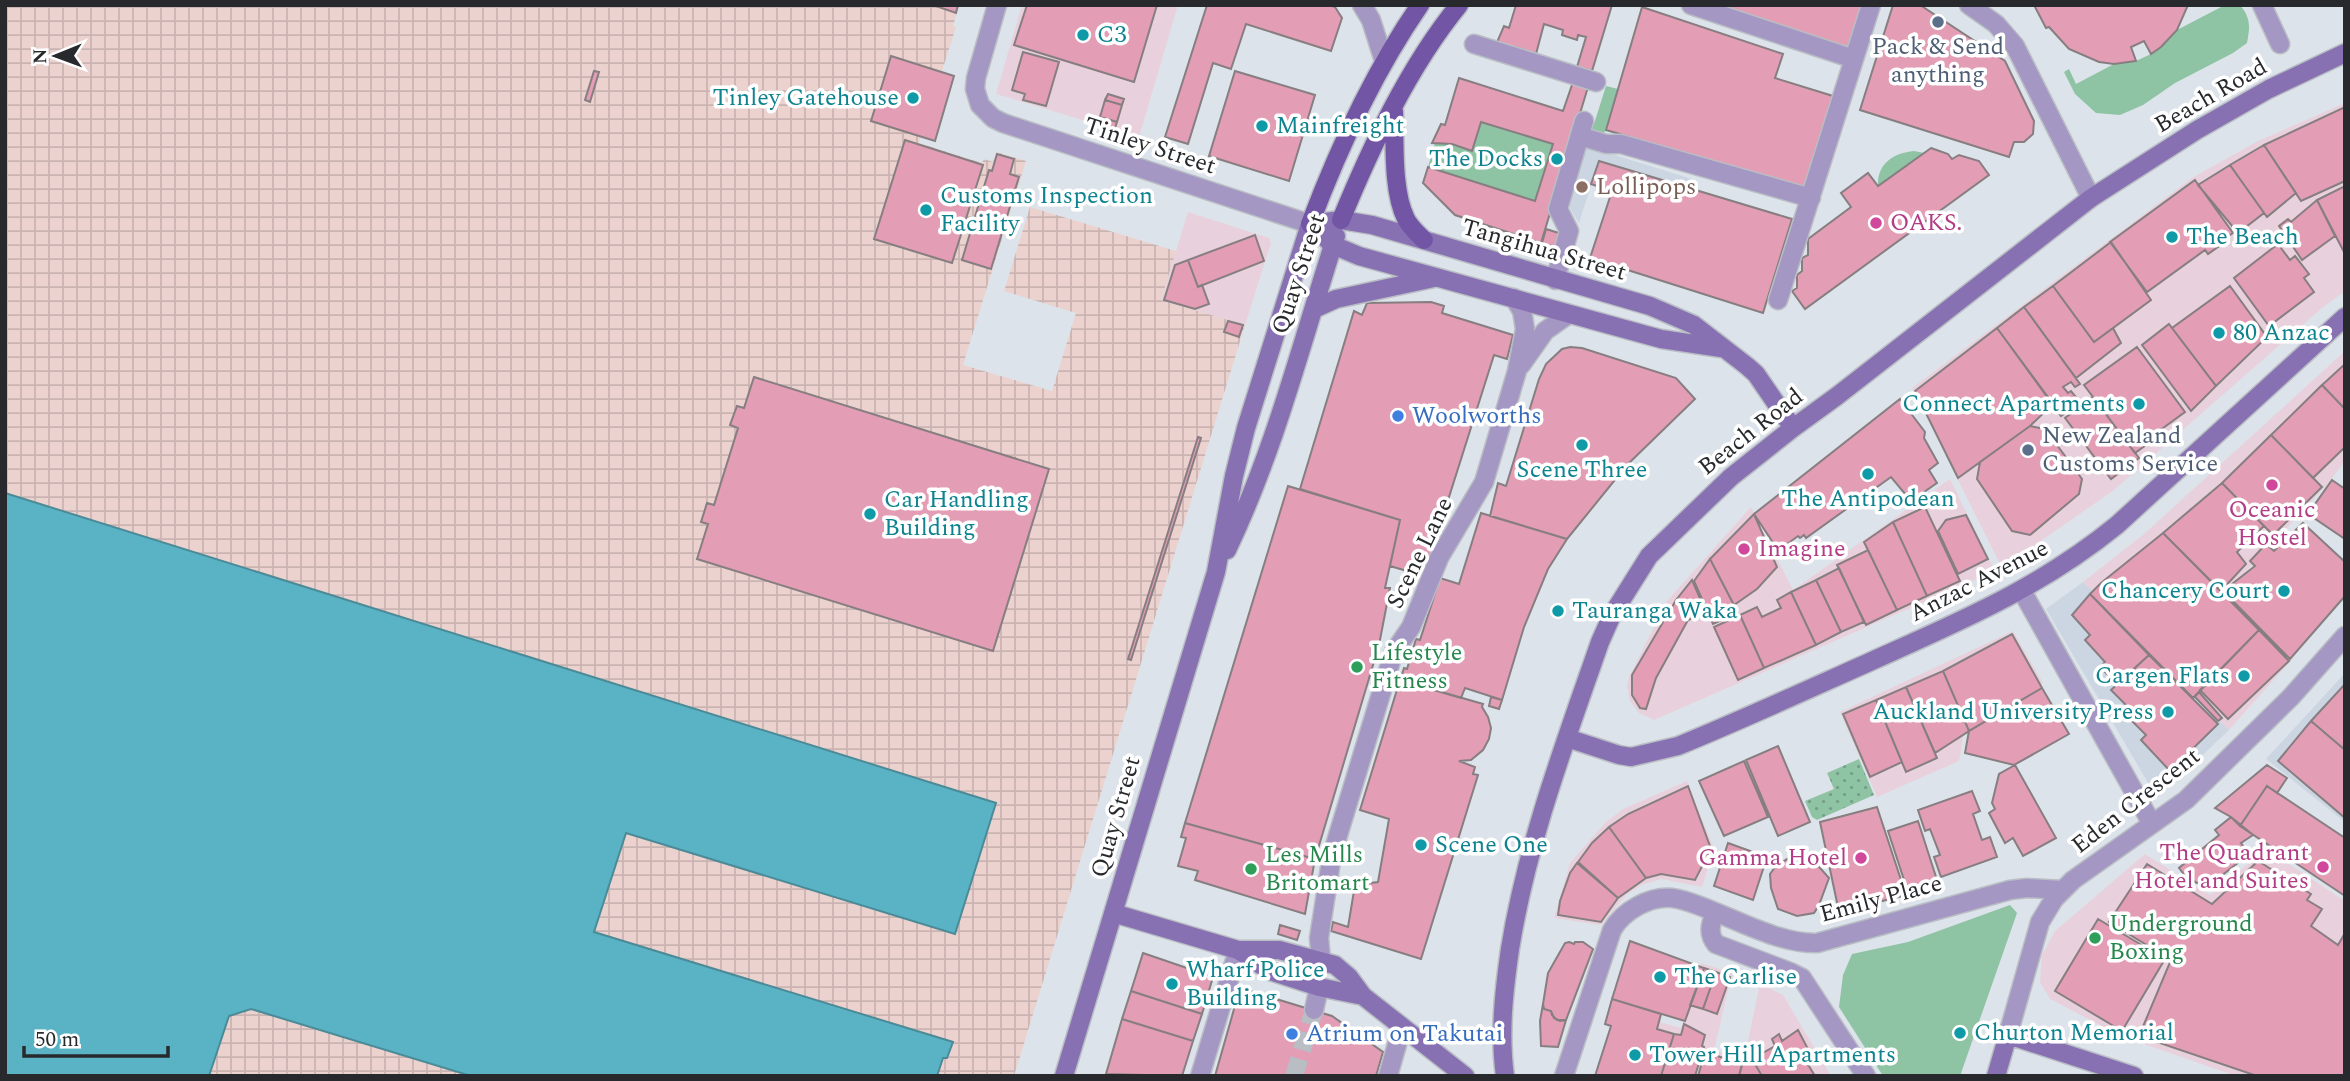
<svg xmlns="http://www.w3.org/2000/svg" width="2350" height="1081" font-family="Spectral,serif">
<defs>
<pattern id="industrial-grid" width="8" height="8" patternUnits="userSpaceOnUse" patternTransform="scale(1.75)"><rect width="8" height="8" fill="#ecd2ce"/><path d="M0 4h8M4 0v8" fill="none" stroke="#cab4b1"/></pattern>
<pattern id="grass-dots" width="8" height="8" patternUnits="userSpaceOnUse" patternTransform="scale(1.75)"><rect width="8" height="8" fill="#8ec3a4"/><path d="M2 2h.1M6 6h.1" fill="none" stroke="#749e86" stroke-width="1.8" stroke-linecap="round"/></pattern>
</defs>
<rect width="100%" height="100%" fill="#dde3ea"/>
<path fill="#e8d1dc" d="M1022 5H1178L1139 137 996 94Z
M2345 103V291L2322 308 2114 490 2002 568 1912 388 2192 178 2258 141Z
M1188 212 1269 238 1271 243 1245 325 1161 300Z
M2345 351V461L2324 488 2228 591 2293 658 2229 730 2083 582 2144 534Z
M1950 479 1995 571 1654 720 1639 713 1630 701 1627 686 1629 677 1667 601 1751 507 1793 590Z
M2013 631 2043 683 1964 730 1959 761 1877 797 1840 712Z
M1687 781 1714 849 1702 887 1661 879 1641 885 1626 895 1601 925 1554 918 1570 863 1605 823 1623 809Z
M2260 845 2345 901V1076H2236L2121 1036 2050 999 2040 982 2042 955 2055 931 2145 854 2210 895 2253 860Z
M1701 963 1732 973 1714 1051 1745 1056 1760 983 1783 995 1831 1076H1639L1656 1021 1681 1028Z"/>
<path fill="url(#industrial-grid)" d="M5 5H959L953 26 956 27 919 143 982 163 984 159 993 162 996 152 1026 161 963 365 1052 391 1076 313 1004 291 1030 207 1176 251 1161 300 1245 325 1014 1076H937L943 1058 952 1042 594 932 625 833 955 933 995 802 5 493Z
M251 1009 471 1076H210L229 1015Z"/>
<path fill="#ccd6e3" d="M1586 146 1695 180 1692 189 1599 161 1579 223 1568 205Z
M2083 582 2229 730 2157 798 2046 609Z
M2345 673V822L2266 759Z"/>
<path fill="url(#grass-dots)" d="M1859 759 1874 795 1817 820 1812 817 1805 801 1834 789 1827 773Z"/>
<path fill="#8ec3a4" d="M2225 5H2240C2251 18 2250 27 2247 43L2233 53 2175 83 2143 105 2120 115 2096 113 2075 94 2064 72 2069 69 2076 84 2114 64 2136 61 2151 54 2161 47 2177 30Z
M1606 86 1618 89 1603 137 1588 132 1591 123 1594 124Z
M1481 122 1553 144 1535 201 1428 167 1435 143 1452 144 1472 151Z
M1914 151 1924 153 1878 186C1877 164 1893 153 1914 151Z
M2010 905 2017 913 1960 1076H1883L1839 1007 1843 975 1852 954 1908 942Z"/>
<path fill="#5ab3c5" stroke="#4b8a97" stroke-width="2" d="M5 493 996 803 955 934 626 833 594 932 953 1042 947 1058H943L937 1076H471L251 1009 229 1016 209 1076H5Z"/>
<path fill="#e39db5" stroke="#867e80" stroke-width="2" d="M933 5H958L956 13Z
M1027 5H1157L1134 82 1014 45Z
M1207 5H1329L1335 7 1342 18 1331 51 1246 24 1231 69 1213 63 1188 144 1165 137Z
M1516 5H1612L1592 71 1577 67 1586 37 1578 35 1577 40 1562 35 1563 30 1544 24 1536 54 1515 47H1495L1504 26 1509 28Z
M1718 5H1863L1849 48Z
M1893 5H1920L2005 61 2034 121 2033 134 2024 142H2014L2009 157 1860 110Z
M2034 5H2188L2177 30 2161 47 2151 54 2144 41 2131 47 2136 61 2114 64 2099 62 2069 49 2049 27 2046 28Z
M1642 7 1783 54 1775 78 1833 96 1804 188 1606 130Z
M1023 52 1059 62 1046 106 1023 100 1025 94 1012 90Z
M891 56 954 76 935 141 871 121Z
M594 71 599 72 590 102 585 100Z
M1235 71 1315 95 1289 181 1209 156Z
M1459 78 1563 111 1573 82 1588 87 1541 243 1455 215 1423 183 1428 167 1535 201 1553 144 1481 122 1472 151 1452 144 1432 143 1441 124 1445 125Z
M1108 94 1124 99 1122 105 1105 100Z
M1105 100 1122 105 1117 122 1100 117Z
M2345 107V181L2301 201 2264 145Z
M1100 117 1117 122 1115 128 1099 124Z
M905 140 983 165 952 263 874 239Z
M2264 145 2296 193 2267 217 2230 165Z
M1931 148 1948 154 1952 159 1959 155 1979 161 1989 175 1805 309 1792 291 1797 288V275L1802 271V258L1808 255V239L1851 207 1841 193 1868 173 1878 186Z
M997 154 1014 159 1010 174 1019 177 991 269 962 260 989 170 992 171Z
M1599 161 1792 219 1763 313 1590 258 1612 191 1591 184Z
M2230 165 2264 213 2238 233 2198 185Z
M2195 180 2233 233 2221 241 2222 244 2208 254 2205 250 2147 292 2110 242Z
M2345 186V254L2317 200Z
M2317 200 2335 236 2302 260 2279 226 2288 219 2291 222Z
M1546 229 1562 234 1557 248 1542 243Z
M1255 235 1264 261 1198 287 1188 260Z
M2111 242 2151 300 2094 342 2053 286Z
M2278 244 2290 260 2295 256 2309 274 2304 278 2314 292 2269 326 2234 278Z
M1188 260 1198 287 1202 285 1209 304 1195 309 1164 300 1175 265Z
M2053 286 2094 342 2113 328 2121 343 2076 378 2024 307Z
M2230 286 2267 337 2216 386 2172 328Z
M1431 302 1444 306 1442 313 1513 335 1507 359 1494 355 1424 576 1390 566 1400 520 1300 489 1354 311 1362 315 1367 303Z
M2024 307 2080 384 2075 387 2071 382 2063 387 2068 393 2071 391 2080 402 2061 416 1997 328Z
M1228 321 1243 325 1239 337 1224 332Z
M2169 324 2216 386 2191 411 2142 345Z
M1997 328 2053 404 2030 426 1958 478 1915 391Z
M1570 347 1582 348 1676 378 1695 399 1627 465 1567 539 1490 516 1498 483 1506 486 1539 379 1546 364 1562 349Z
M2137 347 2185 412 2155 434 2157 437 2135 453 2084 385Z
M2345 364V409L2322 385Z
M754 377 1049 469 993 651 697 559 708 524 701 522 707 503 714 505 738 428 730 425 737 406 744 408Z
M2322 385 2345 409V447L2313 478 2271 435Z
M2093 397 2139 458 2111 479 2065 418Z
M1900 399 1925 432 1924 438 1938 463 1929 470 1937 483 1911 501 1891 477 1806 538 1804 535 1800 538 1798 536 1782 548 1776 547 1754 514Z
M2030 426 2045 429 2082 479 2079 494 2030 535 2012 531 1977 479 1980 462Z
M2271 435 2322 487 2273 535 2222 483Z
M1198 437 1201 438 1131 660 1128 659Z
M2332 480 2345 489V539L2308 514Z
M2222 483 2264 526 2237 552 2246 564 2221 591 2163 533Z
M1288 486 1400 520 1385 588H1390L1379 645 1315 859 1185 823Z
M1925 507 1960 581 1927 596 1893 522Z
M1481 513 1567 539 1548 569 1524 627 1502 700 1465 688 1461 698 1400 680 1404 668 1407 669 1416 639 1420 640 1440 578 1459 584Z
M1754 514 1777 567 1757 589 1734 605 1710 559Z
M1966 515 1988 559 1958 574 1938 531 1946 520Z
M1893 522 1927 596 1897 610 1864 542Z
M2303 523 2345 562V596L2290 659 2223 591 2255 566 2250 561 2266 544 2274 551Z
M2163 533 2259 630 2193 698 2090 594 2101 583Z
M1868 550 1897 610 1866 625 1837 565Z
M1710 559 1738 613 1713 624 1694 581Z
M1839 568 1864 622 1841 632 1816 580Z
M1692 580 1706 612 1688 620 1656 678 1646 709 1640 708 1632 695V675L1676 600Z
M1816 580 1841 632 1816 645 1791 592Z
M1791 592 1816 645 1764 668 1740 615 1757 607 1762 617 1781 608 1777 600Z
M2090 594 2149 655 2117 684 2100 667 2105 662 2085 640 2090 635 2072 615Z
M1740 615 1764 668 1738 680 1714 627Z
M2259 630 2289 661 2228 719 2200 690Z
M2012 634 2042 688 1969 731 1943 671Z
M2149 655 2218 724 2170 771 2141 740 2146 735 2126 715 2131 710 2111 690Z
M1943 671 1969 731 1935 753 1906 687Z
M1400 680 1483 704 1482 707 1488 717 1491 728 1489 739 1483 750 1471 760 1459 761 1475 767 1473 774 1478 775 1421 959 1331 931 1333 922 1348 927 1355 885 1378 882 1389 819 1360 810Z
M2345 684V750L2311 721Z
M1906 687 1937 758 1906 772 1876 700Z
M2042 688 2069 734 2014 765 1965 753 1969 731Z
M2199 692 2222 718 2218 721 2195 697Z
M1491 697 1502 700 1499 709 1489 706Z
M1876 700 1902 762 1870 777 1843 714Z
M2311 721 2345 750V818L2278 761Z
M1778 746 1810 822 1778 836 1746 760Z
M1744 761 1768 817 1724 836 1699 781Z
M2015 765 2056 838 2023 856 2013 838 2005 843 1989 813 1995 809 1992 803 1999 774Z
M2267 765 2287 778 2277 793 2267 786 2240 826 2231 817 2215 808Z
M1688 786 1711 849 1695 880 1661 874 1646 878 1609 827 1628 814Z
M2267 786 2345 838V896L2240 826Z
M1972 791 1980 811 1973 814 1982 840 1990 837 1997 857 1941 877 1934 857 1940 855 1930 829 1925 831 1918 810Z
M1877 807 1906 895 1839 912 1820 822Z
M2231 817 2253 835 2241 843 2249 854 2206 888 2186 877 2179 868 2219 835 2215 830Z
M1918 821 1937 880 1907 889 1888 831Z
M1185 823 1315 859 1305 914 1195 880 1198 871 1178 866 1186 838 1181 837Z
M1609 827 1646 878 1618 898 1578 862 1592 843Z
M1728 843 1767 857 1753 900 1714 886Z
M1800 851 1813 860 1829 878 1819 905 1814 913 1797 916 1778 909 1771 888 1770 874 1776 866Z
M2258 861 2311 894 2307 900 2322 909 2311 926 2338 945 2345 933V1076H2257L2139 1036 2171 960 2109 922 2147 864 2212 904Z
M1577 863 1618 898 1601 922 1558 915 1560 901 1570 873Z
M2098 919 2165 959 2122 1031 2055 991Z
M1280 925 1300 931 1297 940 1278 934Z
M1630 941 1704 968 1685 1021 1612 999Z
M1569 942 1574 944 1575 942H1583L1593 949 1566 1020 1560 1021 1554 1018 1551 1011 1544 1009 1543 1004 1548 973 1565 943Z
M1143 953 1213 977 1202 1014 1131 991Z
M1704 968 1716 972 1703 1009 1690 1005Z
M1716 972 1730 977 1717 1014 1703 1009Z
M1240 988 1332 1016 1383 1052 1376 1076H1215Z
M1131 991 1202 1014 1193 1041 1122 1019Z
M1612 999 1661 1014 1657 1029 1674 1034 1661 1076H1595L1611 1026 1605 1024Z
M1543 1004 1544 1009 1551 1011 1552 1015 1557 1020H1566L1558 1047 1541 1046 1540 1021Z
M1122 1019 1193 1041 1182 1076 1106 1074Z
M1684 1024 1705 1035 1702 1046 1704 1047 1695 1076H1661L1674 1034 1681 1035Z
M1798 1030 1808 1049 1801 1053 1815 1076H1762L1752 1059 1775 1046 1772 1039 1779 1034 1782 1041Z
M1705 1052 1742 1064 1739 1076H1698Z
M1752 1059 1762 1076H1739L1743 1062Z"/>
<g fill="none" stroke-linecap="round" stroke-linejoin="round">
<path stroke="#b9bec4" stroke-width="18" stroke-dasharray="18 9" stroke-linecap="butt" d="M1294 1076 1314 1010"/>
<defs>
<path id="street" d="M997 5 976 78 975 89 980 105 993 118 1003 123 1310 224
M1362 5 1371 20 1384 61
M1691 5 1854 59
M1969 5 1996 24 2015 46 2091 198
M2262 5 2280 44
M1474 44 1596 82
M1580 136 1606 144H1621L1811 198
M1555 280 1569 231 1558 209 1584 121
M1778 300 1871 5
M1521 365 1545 331 1569 314
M2022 591 2152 824
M1715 912C1711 924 1707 933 1716 944L1790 972 1802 978 1866 1076
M1321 960 1319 938 1332 855 1391 661 1394 652 1411 627 1439 558 1484 482 1517 371 1525 329 1522 311 1514 298
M1314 1010 1319 987
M2008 1035 2040 922 2054 899 2073 880 2186 800 2291 697 2345 636
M1200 1076 1238 950
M1388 1076 1402 1027
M1564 1076 1612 930C1623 911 1649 896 1672 898 1684 899 1697 905 1708 909 1741 922 1782 944 1817 943L2010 890 2027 888 2062 890"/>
<path id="secondary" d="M1310 224 1341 220 1372 225 1650 306 1694 325 1747 366 1756 374 1793 428
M1310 224 1333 245 1359 256 1661 339 1721 348
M1314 309 1336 299 1434 278
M1227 550C1275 450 1302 341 1336 236
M1567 738 1619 755 1631 757 1678 746C1744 719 1809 689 1874 660 1963 620 2041 587 2117 525L2345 317
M1113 913 1238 950 1270 971 1319 987 1363 996
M1238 950H1279L1335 965 1349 977 1363 996 1465 1076
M1064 1076 1216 572 1234 476 1246 428 1310 224
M1505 1076C1499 1033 1504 991 1510 949 1527 843 1565 743 1600 642L1612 615 1649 556 1731 477 1793 428 1837 396 2091 198 2197 130 2269 89 2345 53
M1996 1076 2008 1035 2134 1076"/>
<path id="primary" d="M1394 111C1395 142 1392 191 1406 219 1410 227 1418 234 1424 240
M1341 220C1371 147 1409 66 1459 5
M1310 224C1339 147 1373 73 1420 5"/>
</defs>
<use href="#street" stroke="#b9bec4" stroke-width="21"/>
<use href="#secondary" stroke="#b9bec4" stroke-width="21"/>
<use href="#primary" stroke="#b9bec4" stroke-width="21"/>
<use href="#street" stroke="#a597c4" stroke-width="18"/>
<use href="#secondary" stroke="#8871b3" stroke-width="18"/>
<use href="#primary" stroke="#7355a6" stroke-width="18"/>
</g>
<g fill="#5c6f8a" stroke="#fff" stroke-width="2.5">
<circle cx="1938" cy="22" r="7"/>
<circle cx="2028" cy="450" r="7"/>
</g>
<g fill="#0f9aa8" stroke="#fff" stroke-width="2.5">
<circle cx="1083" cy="35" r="7"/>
<circle cx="913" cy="98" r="7"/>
<circle cx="1262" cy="126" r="7"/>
<circle cx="1557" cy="159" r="7"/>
<circle cx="926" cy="210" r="7"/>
<circle cx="2172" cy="237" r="7"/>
<circle cx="2219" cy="333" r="7"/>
<circle cx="2139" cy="404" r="7"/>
<circle cx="1582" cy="445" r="7"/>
<circle cx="1868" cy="474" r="7"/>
<circle cx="870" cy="514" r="7"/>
<circle cx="2284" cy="591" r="7"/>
<circle cx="1558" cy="611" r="7"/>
<circle cx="2244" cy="676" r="7"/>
<circle cx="2168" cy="712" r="7"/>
<circle cx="1421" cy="845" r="7"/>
<circle cx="1660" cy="977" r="7"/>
<circle cx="1172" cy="984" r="7"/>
<circle cx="1960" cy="1033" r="7"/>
<circle cx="1635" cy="1055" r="7"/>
</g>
<circle fill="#8d6e63" stroke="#fff" stroke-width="2.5" cx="1582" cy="187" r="7"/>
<g fill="#d1479c" stroke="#fff" stroke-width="2.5">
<circle cx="1876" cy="223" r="7"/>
<circle cx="2272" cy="485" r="7"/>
<circle cx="1744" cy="549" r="7"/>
<circle cx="1861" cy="858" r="7"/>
<circle cx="2323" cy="867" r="7"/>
</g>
<g fill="#3f7fe0" stroke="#fff" stroke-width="2.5">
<circle cx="1398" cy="416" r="7"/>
<circle cx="1292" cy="1034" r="7"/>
</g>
<g fill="#2e9e5b" stroke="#fff" stroke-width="2.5">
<circle cx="1357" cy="667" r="7"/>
<circle cx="1251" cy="869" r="7"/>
<circle cx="2095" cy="938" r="7"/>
</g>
<g text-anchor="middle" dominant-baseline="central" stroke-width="7" stroke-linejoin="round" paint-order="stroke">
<g font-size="24" fill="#0d838f" stroke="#fff" text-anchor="start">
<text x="1097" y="35">C3</text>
<text x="899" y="98" text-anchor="end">Tinley Gatehouse</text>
<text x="1276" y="126">Mainfreight</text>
<text x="1543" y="159" text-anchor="end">The Docks</text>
<text x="940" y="196">Customs Inspection<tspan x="940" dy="28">Facility</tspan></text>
<text x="2186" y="237">The Beach</text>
<text x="2233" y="333">80 Anzac</text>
<text x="2125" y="404" text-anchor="end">Connect Apartments</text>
<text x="1582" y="470" text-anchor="middle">Scene Three</text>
<text x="1868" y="499" text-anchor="middle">The Antipodean</text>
<text x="884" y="500">Car Handling<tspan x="884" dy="28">Building</tspan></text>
<text x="2270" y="591" text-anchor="end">Chancery Court</text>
<text x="1572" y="611">Tauranga Waka</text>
<text x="2230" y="676" text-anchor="end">Cargen Flats</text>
<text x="2154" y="712" text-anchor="end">Auckland University Press</text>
<text x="1435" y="845">Scene One</text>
<text x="1186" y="970">Wharf Police<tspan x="1186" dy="28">Building</tspan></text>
<text x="1674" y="977">The Carlise</text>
<text x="1974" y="1033">Churton Memorial</text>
<text x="1649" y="1055">Tower Hill Apartments</text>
</g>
<g font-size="24" fill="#4e5e75" stroke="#fff">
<text x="1938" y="47">Pack &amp; Send<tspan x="1938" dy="28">anything</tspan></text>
<text x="2042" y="436" text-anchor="start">New Zealand<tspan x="2042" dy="28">Customs Service</tspan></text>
</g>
<g font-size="24" fill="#27292c" stroke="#fff">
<text transform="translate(2211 96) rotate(-30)">Beach Road</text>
<text transform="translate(1150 146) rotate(18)">Tinley Street</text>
<text transform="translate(1544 250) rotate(16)">Tangihua Street</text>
<text transform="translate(1299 274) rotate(-72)">Quay Street</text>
<text transform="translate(1751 432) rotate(-38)">Beach Road</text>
<text transform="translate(1420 553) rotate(-64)">Scene Lane</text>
<text transform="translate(1979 581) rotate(-27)">Anzac Avenue</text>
<text transform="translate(2136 801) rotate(-38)">Eden Crescent</text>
<text transform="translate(1116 817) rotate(-74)">Quay Street</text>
<text transform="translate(1881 899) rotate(-15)">Emily Place</text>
</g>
<g font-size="24" fill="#785e54" stroke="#fff" text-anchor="start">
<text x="1596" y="187">Lollipops</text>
</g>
<g font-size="24" fill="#b23c85" stroke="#fff" text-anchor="start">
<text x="1890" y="223">OAKS.</text>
<text x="2272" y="510" text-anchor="middle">Oceanic<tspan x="2272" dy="28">Hostel</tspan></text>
<text x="1758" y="549">Imagine</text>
<text x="2309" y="853" text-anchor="end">The Quadrant<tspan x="2309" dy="28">Hotel and Suites</tspan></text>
<text x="1847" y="858" text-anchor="end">Gamma Hotel</text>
</g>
<g font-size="24" fill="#366cbe" stroke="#fff" text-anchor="start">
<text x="1412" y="416">Woolworths</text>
<text x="1306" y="1034">Atrium on Takutai</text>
</g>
<g font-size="24" fill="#27864d" stroke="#fff" text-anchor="start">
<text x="1371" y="653">Lifestyle<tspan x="1371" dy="28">Fitness</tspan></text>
<text x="1265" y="855">Les Mills<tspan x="1265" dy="28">Britomart</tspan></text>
<text x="2109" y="924">Underground<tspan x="2109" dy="28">Boxing</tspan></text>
</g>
</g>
<rect width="2350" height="1081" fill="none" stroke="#27292c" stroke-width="14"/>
<g transform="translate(56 56) rotate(269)" stroke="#ffffff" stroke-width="5" paint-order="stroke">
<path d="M0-5L12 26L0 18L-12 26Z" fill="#27292c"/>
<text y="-10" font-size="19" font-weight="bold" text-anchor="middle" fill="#27292c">N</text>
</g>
<path d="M24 1046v10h144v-10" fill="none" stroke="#27292c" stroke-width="3.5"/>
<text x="35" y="1046" font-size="21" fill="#27292c" stroke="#ffffff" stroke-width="5" paint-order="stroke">50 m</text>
</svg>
